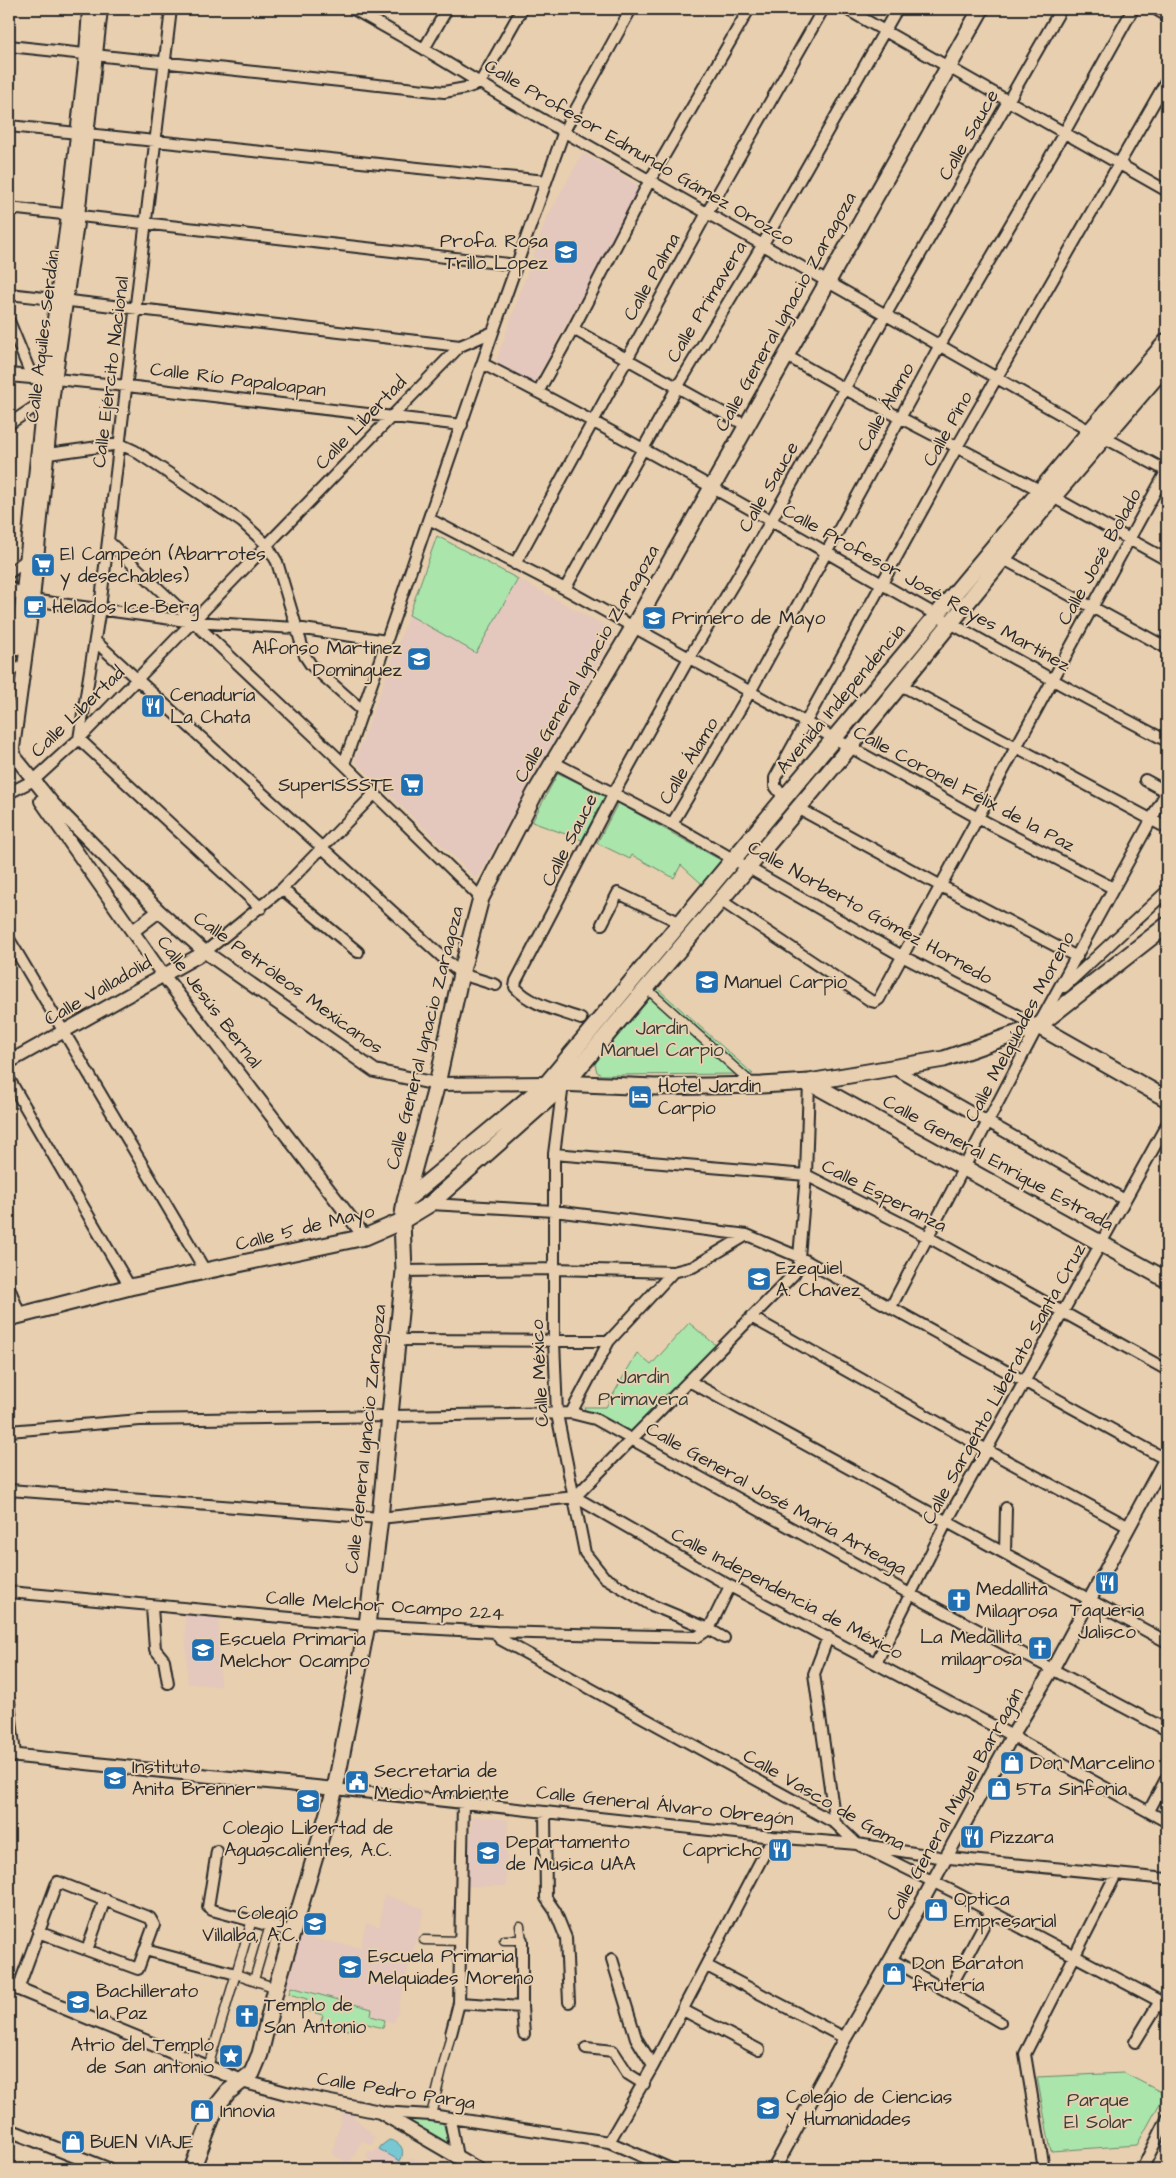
<svg xmlns="http://www.w3.org/2000/svg" width="1176" height="2178" font-family="'Architects Daughter',sans-serif">
<rect width="100%" height="100%" fill="#e7cfb0"/>
<filter id="ink" filterUnits="userSpaceOnUse"><feTurbulence type="fractalNoise" baseFrequency=".02" numOctaves="2"/><feDisplacementMap in="SourceGraphic" scale="10" xChannelSelector="R" yChannelSelector="G"/><feConvolveMatrix kernelMatrix="1 2 1 2 8 2 1 2 1" color-interpolation-filters="sRGB"/></filter>
<g filter="url(#ink)">
<path fill="#e4c7bd" d="M583 153 641 187 533 385 495 365 546 220Z
M518 579 616 632 533 777 477 879 355 761 409 615 476 653Z
M185 1615 219 1618 220 1686 188 1683Z
M473 1816 508 1820 506 1886H465Z
M384 1895 424 1909 394 2023 370 2016 372 2009 286 1985 300 1936 361 1948 366 1923 380 1927Z
M343 2112 354 2115V2119L359 2121V2123L363 2125V2127L371 2133 370 2135 375 2137 371 2145 362 2140 350 2162 355 2166 354 2169H338L344 2160 332 2154Z
M377 2148 402 2162 398 2169H372L374 2164 366 2157 369 2151 374 2153Z
M411 2158 433 2165 435 2163 439 2166 437 2169H417L408 2164Z"/>
<path fill="#aae5ab" stroke="#6a886b" d="M437 536 518 579 476 653 409 615Z
M558 773 605 796 582 840 532 822Z
M618 803 724 862 702 884 681 865 674 878 632 855 630 859 597 843Z
M658 989 753 1074 601 1075 597 1072 595 1064 598 1059Z
M689 1323 717 1346 635 1429 630 1432 586 1412 584 1407H606L637 1353 651 1365Z
M291 1987 372 2009 371 2016 385 2020 383 2028 352 2020 349 2030 321 2022 323 2015 304 2010 307 1999 289 1994Z
M1124 2073 1165 2094 1137 2145 1051 2151 1037 2077Z
M398 2114 443 2122 449 2145Z"/>
<path fill="#77c8d2" stroke="#59898f" d="M389 2140C401 2142 406 2150 400 2161L379 2149 381 2146Z"/>
<g fill="none" stroke-linecap="round" stroke-linejoin="round">
<defs>
<path id="pedestrian" d="M646 988 754 1085
M424 1940 460 1941
M504 1940H522L520 1926
M236 1974 276 1988
M254 1980 270 1925
M208 2067 252 1920
M431 2115 451 2034"/>
<path id="minor" d="M171 9 100 608 79 739 261 908
M353 9 424 49 510 101 1090 431
M846 9 1167 191
M9 46 444 92 466 88 480 83 522 9
M424 49 447 9
M9 126 546 181
M9 208 517 265
M9 294 460 346
M9 321 32 377
M573 329 745 425
M785 355 845 389 1053 497 1167 560
M483 364C715 482 936 621 1167 741
M55 379 127 386 462 425
M538 392 573 329 650 180 749 9
M9 424 48 398
M1105 438 1167 471
M41 455 120 444 135 451 242 522 267 545 277 562 305 656 311 665 363 711
M429 519 565 589 978 818 1113 888
M108 541 344 764 481 898
M1002 558 1167 648
M515 564 707 213 823 9
M9 573 30 557
M9 586 24 599 194 622 296 628 387 641
M565 589 678 386 763 244 897 9
M95 641 461 974 496 985
M9 672 14 668 23 669
M899 684 1167 828
M553 762 672 824 902 956 1038 1026
M344 764 493 332 564 131 631 9
M1145 780 1167 792
M9 793 34 780 79 739 460 346 493 332
M784 798 775 786V778L957 447 1167 80
M798 808 941 886 1077 957
M672 824 750 692 940 345 1064 133 1133 9
M282 889 358 952
M720 900 871 1001 875 1002 879 999 1167 470
M602 924 618 893 679 922
M9 939 206 1272
M205 952 282 889 374 794
M1064 987 1167 891
M581 1019C560 1011 530 1005 515 987L516 981 614 793 689 658 771 521 886 314 1061 9
M893 1068 1125 1200
M9 1079 130 1287
M563 1084 554 1154V1341L557 1414 585 1553 604 1577 649 1604 709 1629 724 1638
M554 1154 806 1175 928 1237 1167 1370
M430 1204 554 1211 747 1235 799 1257 1167 1460
M404 1271 554 1269 673 1272
M9 1287 20 1315
M891 1307 1038 1026 1167 791
M751 1317 987 1450 1129 1527
M396 1340 609 1341
M689 1381 1167 1642
M571 1413 609 1341 673 1272 693 1267 747 1235
M9 1431 140 1420 571 1413 595 1419 910 1594 1167 1730
M9 1490 380 1518 575 1497
M575 1497 730 1586 1003 1731 1167 1822
M575 1497 794 1274 799 1265V1257L806 1175 809 1082
M1005 1553 1006 1508
M9 1592 367 1625 495 1632 697 1637 709 1629 730 1586
M152 1607 155 1649 164 1660 168 1683
M495 1632 500 1639 835 1823 857 1844 954 1892 1167 2005
M828 1637 814 1674 835 1823
M876 1663 947 1521 1167 1124
M9 1701 15 1755
M335 1789 773 1837 857 1844 939 1857 1167 1879
M1149 1811 1167 1777
M545 1812 546 1898 555 1911 566 1938 569 2002
M217 1851 208 1907 212 1910 293 1932
M522 1940V2007L524 2034
M87 1950 105 1899
M145 1950 236 1974
M612 1959 636 2038 653 2066
M891 1959 1000 2022
M707 1966 845 2038
M18 1989 56 1885 58 1882 150 1918 154 1925 138 1969 38 1932
M948 1992 991 1911
M459 2003 522 2007
M683 2010 759 2050
M451 2034 459 2003 463 1803
M1135 2042 1160 2001
M586 2048 613 2051 628 2074 644 2084
M380 2112 431 2115 609 2142 671 2169
M450 2119 457 2157
M609 2142 653 2066 773 1837
M1044 2169 1025 2054 1116 1874
M1142 2169 1167 2119"/>
<path id="tertiary" d="M101 9 78 216 53 395 33 600 13 748 15 757 54 805 159 911 205 952 375 1071 437 1084 547 1083
M9 375 53 379
M17 649 43 401 68 215 86 55 89 9
M41 801 163 975 365 1237
M133 931 159 911
M9 1062 205 952
M9 1755 335 1789
M9 1985 242 2081 286 2093 380 2112 478 2169
M9 2130 108 2169
M774 2169 845 2038 891 1959 1012 1736 1053 1668 1167 1456"/>
<path id="secondary" d="M1038 1026 1167 1099
M809 1082 1167 1280
M558 1083 655 1087 762 1085 809 1082 944 1059 1038 1026 1167 925
M405 1201 547 1083 1090 431 1167 341
M9 1318 130 1287 365 1237 402 1221 430 1204 553 1095 573 1075 849 748 1053 497 1167 364
M192 2169 216 2107 228 2092 252 2073 260 2054 276 1988 335 1789 367 1625 380 1518 404 1271 402 1221 405 1201 437 1084 461 974 481 898 535 793 634 626 981 9"/>
<path id="primary" d="M1161 9 1167 12"/>
</defs>
<use href="#pedestrian" stroke="#2b2b2b" stroke-width="11"/>
<use href="#minor" stroke="#2b2b2b" stroke-width="14"/>
<use href="#tertiary" stroke="#2b2b2b" stroke-width="16"/>
<use href="#secondary" stroke="#2b2b2b" stroke-width="19"/>
<use href="#primary" stroke="#2b2b2b" stroke-width="20"/>
<use href="#pedestrian" stroke="#e7cfb0" stroke-width="8"/>
<use href="#minor" stroke="#e7cfb0" stroke-width="10"/>
<use href="#tertiary" stroke="#e7cfb0" stroke-width="12"/>
<use href="#secondary" stroke="#e7cfb0" stroke-width="15"/>
<use href="#primary" stroke="#e7cfb0" stroke-width="16"/>
</g>
</g>
<defs>
<symbol id="school-square" viewBox="-11 -11 22 22"><rect x="-9" y="-9" width="18" height="18" rx="4" fill="#1f6fb2" stroke="#e7cfb0"/><path d="M0-5L7-2L0 1L-7-2ZM-4 1L0 2.5L4 1V4Q0 6-4 4Z" fill="#fff"/></symbol>
<symbol id="supermarket-square" viewBox="-11 -11 22 22"><rect x="-9" y="-9" width="18" height="18" rx="4" fill="#1f6fb2" stroke="#e7cfb0"/><path d="M-6-5.5h2.5l.6 2H6L4.5 2H-2.5L-4.4-4H-6ZM-1.5 3.2a1.3 1.3 0 1 0 .1 0ZM3 3.2a1.3 1.3 0 1 0 .1 0Z" fill="#fff"/></symbol>
<symbol id="cafe-square" viewBox="-11 -11 22 22"><rect x="-9" y="-9" width="18" height="18" rx="4" fill="#1f6fb2" stroke="#e7cfb0"/><path d="M-5.5-4.5H6V0H3Q3 3.5 0 3.5H-2.5Q-5.5 3.5-5.5 0ZM3-3.2v2h1.7v-2ZM-6 4.5H4V6H-6Z" fill="#fff"/></symbol>
<symbol id="restaurant-square" viewBox="-11 -11 22 22"><rect x="-9" y="-9" width="18" height="18" rx="4" fill="#1f6fb2" stroke="#e7cfb0"/><path d="M-5-6h1v4h1v-4h1v4h1v-4h1v5L-1.5 .5V6h-2V.5L-5-1ZM5-6V6H3V1.5H1.5Q1.5-4 5-6Z" fill="#fff"/></symbol>
<symbol id="hotel-square" viewBox="-11 -11 22 22"><rect x="-9" y="-9" width="18" height="18" rx="4" fill="#1f6fb2" stroke="#e7cfb0"/><path d="M-6-4.5h1.5V1H6V5H4.5V3h-9V5H-6ZM-4 0a1.8 1.8 0 1 1 3.6 0ZM.5 0V-2.5h3Q6-2.5 6 0Z" fill="#fff"/></symbol>
<symbol id="church-square" viewBox="-11 -11 22 22"><rect x="-9" y="-9" width="18" height="18" rx="4" fill="#1f6fb2" stroke="#e7cfb0"/><path d="M-1.2-6h2.4v3.5h3.3v2.4h-3.3V6h-2.4V-.1h-3.3v-2.4h3.3Z" fill="#fff"/></symbol>
<symbol id="shop-square" viewBox="-11 -11 22 22"><rect x="-9" y="-9" width="18" height="18" rx="4" fill="#1f6fb2" stroke="#e7cfb0"/><path d="M-5-2.5h2.3a2.7 3.5 0 0 1 5.4 0H5L5.5 6h-11ZM-1.5-2.5h3a1.5 2.3 0 0 0-3 0Z" fill="#fff"/></symbol>
<symbol id="university-square" viewBox="-11 -11 22 22"><rect x="-9" y="-9" width="18" height="18" rx="4" fill="#1f6fb2" stroke="#e7cfb0"/><path d="M0-5L7-2L0 1L-7-2ZM-4 1L0 2.5L4 1V4Q0 6-4 4Z" fill="#fff"/></symbol>
<symbol id="civic-square" viewBox="-11 -11 22 22"><rect x="-9" y="-9" width="18" height="18" rx="4" fill="#1f6fb2" stroke="#e7cfb0"/><path d="M-.6-6.5H3V-4.5H.6V-3L4-1V1h2V6H-6V1h2V-1L-.6-3ZM-1.2 2.5V6h2.4V2.5Z" fill="#fff"/></symbol>
<symbol id="sight-square" viewBox="-11 -11 22 22"><rect x="-9" y="-9" width="18" height="18" rx="4" fill="#1f6fb2" stroke="#e7cfb0"/><path d="M0-6L1.8-2.2L6-1.7L2.9 1.2L3.7 5.4L0 3.3L-3.7 5.4L-2.9 1.2L-6-1.7L-1.8-2.2Z" fill="#fff"/></symbol>
</defs>
<g fill-rule="evenodd">
<use href="#school-square" x="552" y="238" width="28" height="28"/>
<use href="#supermarket-square" x="29" y="551" width="28" height="28"/>
<use href="#cafe-square" x="21" y="593" width="28" height="28"/>
<use href="#school-square" x="640" y="604" width="28" height="28"/>
<use href="#school-square" x="405" y="645" width="28" height="28"/>
<use href="#restaurant-square" x="139" y="692" width="28" height="28"/>
<use href="#supermarket-square" x="398" y="771" width="28" height="28"/>
<use href="#school-square" x="693" y="968" width="28" height="28"/>
<use href="#hotel-square" x="626" y="1083" width="28" height="28"/>
<use href="#school-square" x="745" y="1265" width="28" height="28"/>
<use href="#restaurant-square" x="1093" y="1569" width="28" height="28"/>
<use href="#church-square" x="945" y="1586" width="28" height="28"/>
<use href="#church-square" x="1026" y="1634" width="28" height="28"/>
<use href="#school-square" x="189" y="1636" width="28" height="28"/>
<use href="#shop-square" x="998" y="1749" width="28" height="28"/>
<use href="#university-square" x="101" y="1764" width="28" height="28"/>
<use href="#civic-square" x="343" y="1768" width="28" height="28"/>
<use href="#shop-square" x="985" y="1775" width="28" height="28"/>
<use href="#school-square" x="294" y="1787" width="28" height="28"/>
<use href="#restaurant-square" x="958" y="1823" width="28" height="28"/>
<use href="#restaurant-square" x="766" y="1836" width="28" height="28"/>
<use href="#university-square" x="474" y="1839" width="28" height="28"/>
<use href="#shop-square" x="922" y="1896" width="28" height="28"/>
<use href="#school-square" x="301" y="1910" width="28" height="28"/>
<use href="#school-square" x="336" y="1953" width="28" height="28"/>
<use href="#shop-square" x="880" y="1960" width="28" height="28"/>
<use href="#university-square" x="64" y="1988" width="28" height="28"/>
<use href="#church-square" x="233" y="2002" width="28" height="28"/>
<use href="#sight-square" x="217" y="2042" width="28" height="28"/>
<use href="#university-square" x="754" y="2094" width="28" height="28"/>
<use href="#shop-square" x="188" y="2097" width="28" height="28"/>
<use href="#shop-square" x="59" y="2128" width="28" height="28"/>
</g>
<g text-anchor="middle" dominant-baseline="central" stroke-width="4" stroke-linejoin="round" paint-order="stroke">
<g font-size="19" fill="#2b2b2b" stroke="#e7cfb0">
<text transform="translate(969 135) rotate(-60)">Calle Sauce</text>
<text transform="translate(639 153) rotate(30)">Calle Profesor Edmundo Gámez Orozco</text>
<text transform="translate(652 277) rotate(-61)">Calle Palma</text>
<text transform="translate(707 302) rotate(-59)">Calle Primavera</text>
<text transform="translate(786 312) rotate(-61)">Calle General Ignacio Zaragoza</text>
<text transform="translate(43 336) rotate(-83)">Calle Aquiles Serdán</text>
<text transform="translate(111 372) rotate(-83)">Calle Ejército Nacional</text>
<text transform="translate(238 380) rotate(7)">Calle Río Papaloapan</text>
<text transform="translate(886 407) rotate(-61)">Calle Álamo</text>
<text transform="translate(361 423) rotate(-46)">Calle Libertad</text>
<text transform="translate(948 429) rotate(-61)">Calle Pino</text>
<text transform="translate(769 487) rotate(-60)">Calle Sauce</text>
<text transform="translate(1100 557) rotate(-61)">Calle José Bolado</text>
<text transform="translate(926 588) rotate(29)">Calle Profesor José Reyes Martínez</text>
<text transform="translate(587 664) rotate(-60)">Calle General Ignacio Zaragoza</text>
<text transform="translate(841 699) rotate(-50)">Avenida Independencia</text>
<text transform="translate(78 712) rotate(-44)">Calle Libertad</text>
<text transform="translate(689 761) rotate(-59)">Calle Álamo</text>
<text transform="translate(964 789) rotate(28)">Calle Coronel Félix de la Paz</text>
<text transform="translate(570 840) rotate(-63)">Calle Sauce</text>
<text transform="translate(870 913) rotate(29)">Calle Norberto Gómez Hornedo</text>
<text transform="translate(288 983) rotate(36)">Calle Petróleos Mexicanos</text>
<text transform="translate(98 991) rotate(-30)">Calle Valladolid</text>
<text transform="translate(209 1002) rotate(53)">Calle Jesús Bernal</text>
<text transform="translate(1020 1027) rotate(-62)">Calle Melquíades Moreno</text>
<text transform="translate(425 1038) rotate(-76)">Calle General Ignacio Zaragoza</text>
<text transform="translate(998 1163) rotate(29)">Calle General Enrique Estrada</text>
<text transform="translate(884 1196) rotate(27)">Calle Esperanza</text>
<text transform="translate(305 1228) rotate(-14)">Calle 5 de Mayo</text>
<text transform="translate(540 1373) rotate(-93)">Calle México</text>
<text transform="translate(1004 1384) rotate(-61)">Calle Sargento Liberato Santa Cruz</text>
<text transform="translate(366 1439) rotate(-84)">Calle General Ignacio Zaragoza</text>
<text transform="translate(776 1499) rotate(29)">Calle General José María Arteaga</text>
<text transform="translate(787 1594) rotate(28)">Calle Independencia de México</text>
<text transform="translate(385 1606) rotate(4)">Calle Melchor Ocampo 224</text>
<text transform="translate(824 1800) rotate(30)">Calle Vasco de Gama</text>
<text transform="translate(955 1804) rotate(-61)">Calle General Miguel Barragán</text>
<text transform="translate(665 1806) rotate(6)">Calle General Álvaro Obregón</text>
<text transform="translate(396 2091) rotate(9)">Calle Pedro Parga</text>
</g>
<g font-size="19" fill="#2b2b2b" stroke="#e7cfb0" text-anchor="start">
<text x="548" y="241" text-anchor="end">Profa. Rosa<tspan x="548" dy="22">Trillo Lopez</tspan></text>
<text x="60" y="554">El Campeón (Abarrotes<tspan x="60" dy="22">y desechables)</tspan></text>
<text x="52" y="607">Helados Ice-Berg</text>
<text x="672" y="618">Primero de Mayo</text>
<text x="402" y="648" text-anchor="end">Alfonso Martinez<tspan x="402" dy="22">Dominguez</tspan></text>
<text x="170" y="695">Cenaduría<tspan x="170" dy="22">La Chata</tspan></text>
<text x="394" y="785" text-anchor="end">SuperISSSTE</text>
<text x="724" y="982">Manuel Carpio</text>
<text x="658" y="1086">Hotel Jardin<tspan x="658" dy="22">Carpio</tspan></text>
<text x="776" y="1268">Ezequiel<tspan x="776" dy="22">A. Chavez</tspan></text>
<text x="976" y="1589">Medallita<tspan x="976" dy="22">Milagrosa</tspan></text>
<text x="1107" y="1610" text-anchor="middle">Taqueria<tspan x="1107" dy="22">Jalisco</tspan></text>
<text x="1022" y="1637" text-anchor="end">La Medallita<tspan x="1022" dy="22">milagrosa</tspan></text>
<text x="220" y="1639">Escuela Primaria<tspan x="220" dy="22">Melchor Ocampo</tspan></text>
<text x="1030" y="1763">Don Marcelino</text>
<text x="132" y="1767">Instituto<tspan x="132" dy="22">Anita Brenner</tspan></text>
<text x="374" y="1771">Secretaria de<tspan x="374" dy="22">Medio Ambiente</tspan></text>
<text x="1016" y="1789">5Ta Sinfonia</text>
<text x="308" y="1828" text-anchor="middle">Colegio Libertad de<tspan x="308" dy="22">Aguascalientes, A.C.</tspan></text>
<text x="990" y="1837">Pizzara</text>
<text x="506" y="1842">Departamento<tspan x="506" dy="22">de Musica UAA</tspan></text>
<text x="762" y="1850" text-anchor="end">Capricho</text>
<text x="954" y="1899">Optica<tspan x="954" dy="22">Empresarial</tspan></text>
<text x="298" y="1913" text-anchor="end">Colegio<tspan x="298" dy="22">Villalba, A.C.</tspan></text>
<text x="368" y="1956">Escuela Primaria<tspan x="368" dy="22">Melquiades Moreno</tspan></text>
<text x="912" y="1963">Don Baraton<tspan x="912" dy="22">frutería</tspan></text>
<text x="96" y="1991">Bachillerato<tspan x="96" dy="22">la Paz</tspan></text>
<text x="264" y="2005">Templo de<tspan x="264" dy="22">San Antonio</tspan></text>
<text x="214" y="2045" text-anchor="end">Atrio del Templo<tspan x="214" dy="22">de San antonio</tspan></text>
<text x="786" y="2097">Colegio de Ciencias<tspan x="786" dy="22">Y Humanidades</tspan></text>
<text x="220" y="2111">Innovia</text>
<text x="90" y="2142">BUEN VIAJE</text>
</g>
<g font-size="19" fill="#383e38" stroke="#e7cfb0">
<text x="662" y="1028">Jardin<tspan x="662" dy="22">Manuel Carpio</tspan></text>
<text x="643" y="1377">Jardin<tspan x="643" dy="22">Primavera</tspan></text>
<text x="1098" y="2100">Parque<tspan x="1098" dy="22">El Solar</tspan></text>
</g>
</g>
<rect width="1176" height="2178" fill="none" stroke="#e7cfb0" stroke-width="30"/>
<rect x="15" y="15" width="1146" height="2148" fill="none" stroke="#2b2b2b" stroke-width="2" filter="url(#ink)"/>
</svg>
